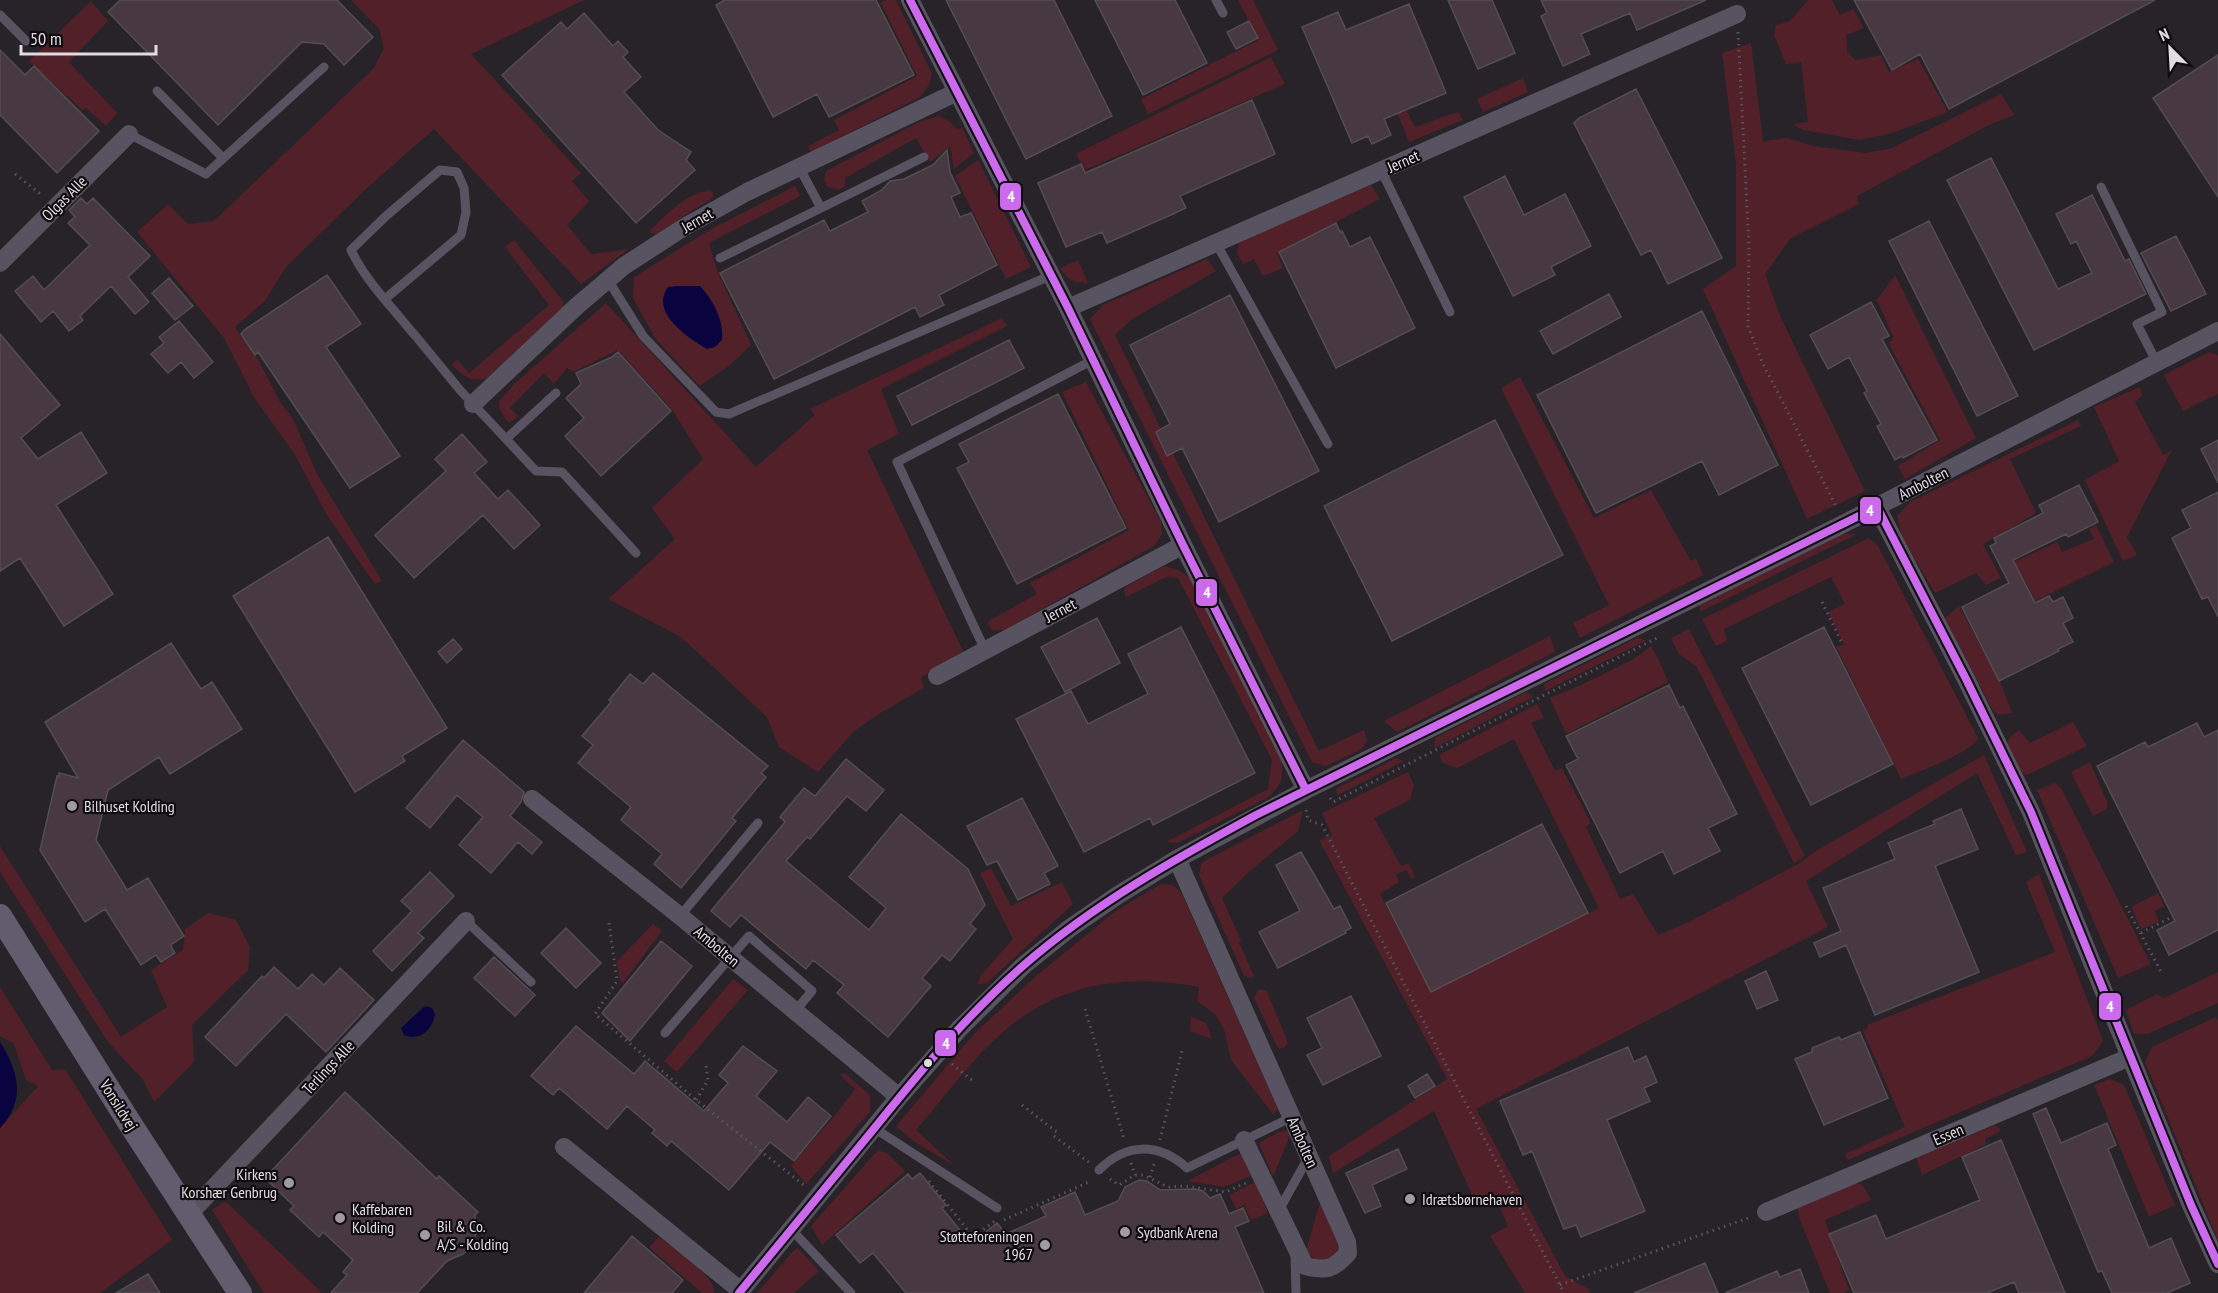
<svg xmlns="http://www.w3.org/2000/svg" width="2218" height="1293" font-family="'PT Sans Narrow',sans-serif">
<rect width="100%" height="100%" fill="#282328"/>
<path fill="#522028" d="M351 0H584L471 54 581 173 572 181 589 201 567 225 591 254 629 249 581 284 434 129 367 188 286 267 265 301 235 327 259 361 280 402 293 419 317 474 382 581 375 584 328 517 295 455 254 397 224 338 137 232 168 204 188 224 214 221 374 68 384 48 379 29Z
M886 0H896L932 74 929 85 920 97 811 152 808 146 839 130 834 120 917 76 881 3Z
M1238 0H1253L1278 50 1148 114 1141 99 1259 40Z
M1808 0H1832L1840 15 1853 9 1864 28 1846 35 1847 51 1855 60 1881 55 1889 72 1918 59 1948 112 1889 134 1860 140 1803 130 1793 124 1808 122 1801 62 1786 64 1774 35 1776 25 1790 21Z
M91 1 108 21 69 62 117 113 106 126 86 108 82 110 29 61Z
M1751 43 1763 141 1787 138 1813 146 1866 153 1892 148 2001 94 2014 115 1987 126 1857 196 1859 204 1791 238 1765 274 1781 318 1865 491 1807 519 1703 289 1736 266V162L1722 53Z
M1271 57 1285 84 1085 170 1076 154Z
M1386 71 1415 127 1458 112 1463 120 1409 142 1381 73Z
M1523 78 1528 92 1483 112 1477 99Z
M938 116 949 121 957 129 962 128 974 153 954 169 950 146 930 162 916 138 845 178V186L839 190 828 187 824 179 826 171 917 123Z
M978 160 1031 267 1006 279 955 176Z
M1371 185 1380 199 1277 253 1283 268 1263 276 1254 259 1243 264 1237 253 1239 242Z
M795 186 800 196 709 243 717 270 751 345 729 366 699 386 655 338 633 298 634 277 713 228Z
M711 190 714 197 656 234 651 233 650 230C669 213 685 193 711 190Z
M514 240 563 301 564 308 486 379C470 381 463 377 452 365L457 359 469 373 549 305 505 247Z
M1207 259 1216 271 1132 319 1115 335 1319 751 1364 730 1367 741 1362 749 1326 766 1312 762 1090 319 1103 305Z
M1078 260 1088 283C1073 283 1068 280 1060 268Z
M1895 275 1976 438 1905 479 1898 466 1940 440 1889 344 1893 337 1877 300Z
M606 303 756 467 815 415 810 409 1002 318 1007 326 881 389 899 434 867 450 963 651 921 678 924 688 882 712 854 731 818 772 779 747 767 717 681 637 608 599 675 539 652 508 703 459 673 411 618 350 573 372 567 368 554 384 544 373 510 408 518 416 510 423 505 419 499 407V401L514 384Z
M2209 352 2218 355V394L2183 411 2164 375Z
M1520 377 1594 518 1651 490 1691 561 1696 558 1703 575 1580 638 1573 623 1609 605 1501 388Z
M1086 382 1161 522 1162 534 1154 546 1005 630H992L987 622 1037 594 1030 583 1129 530 1062 392Z
M2140 387 2142 395 2135 402 2163 455 2172 450 2127 537 2137 555 2123 561 2085 480 2119 461 2094 407Z
M2078 420 2081 426 2010 459 2036 513 1983 544 2001 578 1986 585 1976 573 1935 593 1902 538 1897 516 1910 502Z
M2096 525 2114 562 2035 601 2022 575 2016 577 2010 564 2057 542 2062 552 2094 539 2089 529Z
M1840 534H1857L1700 612V605Z
M1869 538 1878 546 1978 738C1970 754 1919 771 1901 779L1836 647 1844 644 1828 612 1845 604 1831 577 1724 629 1727 641 1716 646 1702 619Z
M1164 566 1178 570 1190 578 1282 761C1283 781 1282 785 1267 798L1177 843 1166 842 1268 789 1272 760 1178 578 1166 577 1126 597 1124 590 1127 586Z
M1959 606 2001 684 2012 713 1998 715 1992 709 1945 618Z
M1689 629 1805 856 1794 863 1697 667 1679 654 1671 638Z
M1550 636 1555 652 1397 732 1384 721Z
M1639 637 1645 641 1545 691 1544 684Z
M1651 646 1659 660 1668 682 1566 734 1550 698 1581 685 1632 660Z
M1526 692 1533 697 1434 748 1435 738Z
M1537 704 1544 718 1531 723 1555 771 1562 768 1591 823 1586 827 1620 899 1633 894 1658 935 1689 922 1798 864 1816 851 1984 755 2027 852 2016 855 1977 773 1806 881 1828 927 1476 1109 1565 1276 1589 1289 1591 1293H1525L1490 1236 1508 1226 1493 1194 1476 1204 1434 1111 1333 1173 1329 1156 1447 1079 1319 840 1332 835 1322 813 1408 772 1414 785 1410 800 1374 818 1401 866 1409 863 1415 877 1411 879 1407 870 1396 874 1399 882 1380 894 1431 992 1599 908 1514 739 1457 768 1443 763 1439 755Z
M2073 722 2087 746 2027 775 2022 773 2007 743 2011 736 2019 730 2030 743Z
M1396 758 1404 761 1338 795 1336 789Z
M2090 762 2107 802V809L2093 816 2071 772Z
M2055 783 2061 788 2151 964 2118 978 2037 790Z
M1303 810 1298 831 1250 871 1222 898 1241 941 1239 942 1254 976 1251 978 1244 976 1199 875 1201 864 1206 860Z
M0 846 121 1037 167 1007 151 970 183 950 185 929 208 913 236 920 250 947 248 970 192 1025 194 1062 154 1102 143 1080 108 1042 0 872Z
M991 868 1011 906 1062 882 1073 904 987 983 977 985 981 975 1013 939 980 873Z
M2039 874 2103 1041 2092 1056 1848 1160 1845 1154 1905 1127 1863 1031 1868 1028 1867 1025 2055 952 2026 882Z
M1161 884 1173 885 1182 894 1278 1109 1273 1114 1231 1060 1224 1029 1215 1014 1197 1001 1199 987C1120 972 1050 985 991 1043 964 1070 941 1101 916 1130L955 1166 912 1140 896 1126 974 1034 1036 976 1116 911Z
M2158 893 2164 906 2155 911 2159 922 2141 929 2131 907Z
M653 924 662 931 623 983 620 981 617 961Z
M2218 972V1003L2147 1034H2134L2126 1010 2157 994 2164 998Z
M733 979 748 990 677 1072 664 1061Z
M0 987 52 1070 65 1069 172 1240 100 1293H0V1128L38 1086 26 1080 14 1044 0 1036Z
M1262 989 1267 991 1288 1043 1284 1048H1278L1254 998 1258 990Z
M1191 1017 1206 1023 1212 1039 1190 1031Z
M2216 1017 2218 1021V1240L2145 1062 2152 1047Z
M845 1073 870 1095V1112L806 1184 791 1166 836 1114 855 1089 840 1075Z
M2110 1079 2124 1085 2175 1205 2149 1217 2094 1085Z
M1996 1125 2001 1131 1985 1139 1986 1144 1922 1175 1916 1157Z
M1289 1130 1291 1133 1273 1177 1259 1143 1279 1132Z
M878 1150 887 1153 905 1171 822 1245 811 1226Z
M1241 1153 1251 1176 1224 1187 1187 1181Z
M1255 1182 1268 1213 1251 1220 1244 1205 1236 1209 1229 1195Z
M1852 1182 1863 1185 1871 1200 1825 1220 1849 1290 1843 1293H1830L1800 1220 1797 1206Z
M225 1201 314 1285 322 1293H264L212 1210Z
M1320 1203 1336 1239 1338 1247 1335 1260 1328 1264 1315 1259 1306 1251Z
M659 1237C673 1248 716 1275 714 1293H702L649 1247Z
M798 1248 819 1271 794 1293H757L793 1251Z"/>
<path fill="#09043f" d="M677 286H700C713 300 724 320 722 340L715 347 707 349C689 338 649 313 668 287Z
M425 1006 432 1008 435 1014C433 1029 420 1042 404 1035L401 1028Z
M0 1042C19 1072 26 1100 0 1128Z"/>
<path fill="#473842" stroke="#534e52" stroke-width="1.5" d="M120 0H337L373 37 344 65 324 44 302 42 218 125 108 12Z
M725 0H876L914 75 829 117 817 94 773 117 716 5Z
M946 0H1054L1112 116 1026 159Z
M1095 0H1175L1207 63 1143 95Z
M1448 0H1492L1515 53 1478 69Z
M1541 0H1706L1637 30 1630 13 1581 34 1590 54 1563 66 1541 16 1547 13Z
M1854 0H2155L1949 109 1920 54 1892 70Z
M1409 4 1446 93 1384 119 1391 135 1372 144 1368 136 1352 143 1302 27 1338 12 1346 30Z
M584 13 613 46 618 41 628 52 623 57 641 77 624 92 658 130 691 152 686 160 695 170 636 223 502 75 561 22 567 29Z
M1249 21 1258 38 1236 49 1227 32Z
M0 50 25 75 34 66 99 131 57 173 0 115Z
M2218 55V197L2153 98Z
M1636 89 1722 258 1668 284 1651 250 1641 255 1574 123 1579 118Z
M1252 100 1275 154 1180 196 1186 208 1173 214 1107 243 1102 232 1066 247 1038 183 1081 164 1085 173Z
M947 150 950 172 960 193 951 197 960 217 971 213 997 265 939 295 944 305 920 317 915 307 774 379 720 273 824 220 830 231 868 212 862 201 882 190 890 181 904 179 933 165Z
M1991 158 2058 289 2092 273 2076 241 2071 244 2056 214 2092 195 2125 261 2129 259 2146 294 2034 350 1947 180Z
M1505 176 1524 215 1565 194 1591 246 1551 267 1555 275 1513 296 1464 197Z
M81 198 87 204 93 198 150 256 128 277 149 302 135 314 111 286 80 316 83 320 69 331 53 311 41 322 15 291 33 276 44 290 90 245 68 223 75 217 69 210Z
M1929 221 2018 396 1977 416 1889 241Z
M1336 223 1340 232 1342 231 1350 247 1370 237 1415 328 1336 368 1279 252Z
M2176 236 2206 294 2171 311 2141 253Z
M327 275 361 324 326 347 400 456 350 488 258 352 255 355 241 334 244 330Z
M169 278 193 306 175 320 152 293Z
M1609 294 1621 317 1553 354 1540 331Z
M1230 295 1319 471 1219 522 1182 448 1167 456 1156 432 1170 424 1130 345Z
M1871 302 1889 336 1882 339 1937 440 1903 458 1902 456 1895 460 1877 426 1881 424 1864 393 1867 391 1849 357 1828 369 1810 335Z
M1702 311 1778 465 1719 495 1702 461 1596 513 1537 395Z
M179 321 213 362 194 378 181 362 168 373 151 354 164 343 159 337Z
M0 334 60 405 21 438 38 459 81 432 107 473 56 505 113 594 64 626 20 558 0 571Z
M1009 340 1024 368 912 425 897 396Z
M618 352 671 411 601 476 565 436 584 418 566 398 581 384 576 373 612 357Z
M1058 394 1126 528 1017 584 957 468 969 462 959 444Z
M1495 420 1563 555 1392 641 1324 506Z
M462 434 487 462 474 473 498 499 508 490 540 525 514 549 483 515 414 578 375 535 446 471 435 459Z
M2218 440V483L2201 449Z
M2079 485 2098 522 2068 537 2066 534 2013 560 2035 603 2049 596 2053 602 2063 597 2073 618 2063 623 2073 642 2058 649 2059 651 1999 681 1962 607 2009 583 1990 546 1996 543 1994 538 2043 513 2039 505Z
M2218 492V617L2208 597 2202 599 2172 538 2191 528 2182 510Z
M328 537 447 728 402 756 405 761 355 792 233 596Z
M1097 618 1120 663 1065 692 1041 647Z
M1181 627 1255 773 1153 825 1150 818 1084 852 1016 719 1071 691 1088 724 1148 694 1128 654Z
M1824 627 1893 764 1811 805 1742 668Z
M453 639 462 649 447 663 438 652Z
M171 643 201 689 212 682 242 729 170 774 159 757 108 790 96 840 127 890 148 878 184 936 172 944 171 946 175 953 161 962 156 955 141 965 105 909 85 922 40 850 57 776H59V773L78 778 45 722Z
M653 673 768 766 761 773 766 777 732 818 736 821 681 888 654 864 662 854 621 820 631 807 578 763 593 745 582 736 611 702 609 700 630 674 643 684Z
M1669 685 1680 708 1683 706 1737 814 1708 828 1720 851 1674 874 1663 851 1620 873 1566 765 1578 759 1566 736Z
M2197 723 2204 737 2218 730V930L2169 955 2157 930 2175 921 2097 766 2145 742 2148 747Z
M463 740 524 792 521 802 510 816 542 842 532 854 518 842 491 873 459 845 483 817 457 795 430 828 406 808Z
M846 759 884 790 866 811 847 796 810 839 807 837 786 861 869 930 886 908 849 877 901 814 968 869 985 905 970 924 976 929 950 961 942 955 922 978 931 986 888 1037 837 993 844 985 813 960 806 969 741 915 730 927 711 911 785 822 780 817 804 788 815 796Z
M1022 798 1058 866 1044 873 1050 884 1018 900 997 861 987 865 967 826Z
M1961 809 1978 849 1935 866 1979 972 1875 1015 1846 945 1820 957 1814 943 1841 931 1823 888 1895 859 1888 843 1935 824 1933 821Z
M1542 824 1588 913 1431 992 1386 903Z
M1301 852 1334 909 1340 906 1351 928 1345 931 1346 933 1278 968 1259 932 1300 911 1276 865Z
M430 872 454 896 418 933 424 938 392 971 373 951 412 911 401 901Z
M566 928 601 963 576 988 541 953Z
M661 941 692 966 630 1041 602 1013Z
M494 957 535 995 515 1016 474 978Z
M274 967 298 989 312 974 324 985 340 968 374 1000 326 1052 286 1014 236 1066 205 1037 262 976 264 978Z
M1766 971 1778 1000 1757 1009 1745 981Z
M1351 996 1381 1056 1323 1085 1307 1055 1322 1048 1307 1018Z
M576 1026 634 1074 645 1061 704 1111 728 1083 719 1075 743 1046 777 1071 756 1096 787 1122 808 1097 831 1116 794 1161 770 1142 729 1190 671 1141 667 1146 652 1133 655 1130 627 1106 607 1129 559 1088 553 1095 531 1076Z
M1860 1032 1888 1098 1824 1125 1795 1059 1812 1052V1048L1839 1037 1841 1040Z
M1628 1047 1634 1062 1646 1056 1657 1082 1644 1088 1650 1101 1607 1120 1645 1211 1581 1237 1576 1225 1564 1229 1532 1151 1523 1155 1500 1101Z
M1427 1074 1435 1086 1415 1098 1408 1086Z
M345 1092 437 1179 439 1176 478 1212 475 1215 476 1234 471 1247 463 1254 447 1261 417 1293H331L347 1275 343 1272 353 1260 323 1232 319 1237 290 1210 294 1206 265 1178Z
M2046 1108 2061 1143 2107 1123 2116 1145 2108 1149 2149 1248 2171 1238 2190 1283 2167 1293H2112L2102 1271 2098 1272 2033 1114Z
M2001 1140 2065 1293H2019L2014 1282 1987 1293H1854L1829 1234 1876 1215 1886 1239 1980 1200 1962 1157Z
M1398 1149 1407 1169 1372 1185 1381 1206 1365 1213 1346 1173Z
M920 1173 946 1205 942 1208 971 1244 997 1223 1006 1234 1046 1216 1041 1207 1075 1192 1085 1215 1118 1201 1125 1187 1139 1180 1147 1181 1160 1190 1195 1189 1203 1191 1210 1198 1220 1194 1229 1214 1243 1208 1249 1221 1235 1227 1264 1293H906L873 1253 860 1263 836 1235 908 1174 912 1179Z
M632 1236 683 1280 672 1293H584Z
M1705 1263 1718 1293H1634Z
M1800 1269 1809 1293H1725L1777 1271 1780 1277Z
M148 1274 160 1293H116Z"/>
<g fill="none" stroke-linecap="round" stroke-linejoin="round">
<path stroke="#59545f" stroke-width="3" stroke-dasharray="1.5 4.5" stroke-linecap="butt" d="M1738 32 1749 246 1748 326 1762 362 1837 508
M15 174 43 196
M1822 602 1841 641
M1330 798 1333 802 1657 638
M1306 810 1308 820 1322 825 1564 1293
M2126 906 2161 972
M609 923 617 981 595 1014 696 1100 805 1186
M2141 933 2170 918
M1085 1009 1124 1139
M952 1064 974 1082
M696 1100 708 1080 706 1066
M1022 1105 1058 1133
M1054 1136 1090 1163
M1160 1140 1182 1051
M1131 1163 1135 1175
M1150 1177 1154 1164
M1110 1179 1119 1185 1135 1175H1143L1168 1187 1185 1186 1226 1192 1246 1183
M929 1181 973 1237 995 1221
M1004 1220 1091 1181
M1560 1285 1751 1217"/>
<path stroke="#575361" stroke-width="9" d="M1216 0 1223 13
M0 15 26 41
M157 91 223 158
M129 134 206 174 324 67
M799 167 821 208 924 157
M1381 170 1450 312
M2101 187 2162 312 2137 324 2157 363
M1216 243 1328 444
M720 258 821 208
M608 280 643 336 716 412 729 414 1052 275
M385 299 461 235 466 212 464 188 457 172 440 170 386 216 351 250C365 280 391 306 412 332L414 334 460 390 536 471 562 472 636 553
M506 439 556 393
M985 650 897 462 1093 360
M680 916 758 823
M466 921 531 982
M665 1033 749 936 812 991 795 1011
M874 1128 997 1208
M1099 1170C1126 1143 1158 1142 1187 1168L1292 1117
M1278 1212 1309 1156
M791 1229 851 1293
M1295 1255 1296 1293"/>
<path stroke="#575361" stroke-width="18" d="M910 0 1068 308 1183 545 1306 790
M0 263 129 134
M1068 308 1737 14
M473 404 578 305 624 266 681 229 747 192 957 92
M1877 507 1966 679 2031 812 2127 1049 2191 1205 2218 1264
M937 676 1183 545
M532 799 680 916 899 1097
M1177 859 1347 1242 1348 1253C1333 1270 1326 1271 1305 1266L1244 1140
M564 1147 741 1291
M1766 1212 2130 1057
M190 1213 466 921
M739 1293 899 1097 960 1028 1024 965 1070 928 1118 895 1177 859 1306 790 1845 523 2218 331"/>
<path stroke="#625c6f" stroke-width="24" d="M0 916 129 1122 240 1293"/>
<defs>
<path id="bus-1" d="M910 0 1068 308 1183 545 1306 790
M739 1293C785 1237 831 1181 877 1125 923 1068 969 1013 1024 965 1094 904 1175 859 1256 815L1877 507 1966 679 2031 812 2191 1205 2218 1264"/>
</defs>
<use href="#bus-1" stroke="#0f0c10" stroke-width="12"/>
<use href="#bus-1" stroke="#cc6aee" stroke-width="8"/>
</g>
<g fill="#a09ba1" stroke="#0f0c10" stroke-width="2">
<circle cx="72" cy="806" r="6"/>
<circle cx="289" cy="1183" r="6"/>
<circle cx="1410" cy="1199" r="6"/>
<circle cx="340" cy="1218" r="6"/>
<circle cx="1125" cy="1232" r="6"/>
<circle cx="425" cy="1235" r="6"/>
<circle cx="1045" cy="1245" r="6"/>
</g>
<circle fill="#e1dce2" stroke="#0f0c10" stroke-width="2" cx="928" cy="1063" r="5"/>
<g text-anchor="middle" dominant-baseline="central" stroke-width="4.5" stroke-linejoin="round" paint-order="stroke">
<g font-size="16" fill="#e1dce2" stroke="#0f0c10">
<text transform="translate(1403 161) rotate(-24)">Jernet</text>
<text transform="translate(64 198) rotate(-45)">Olgas Alle</text>
<text transform="translate(697 220) rotate(-30)">Jernet</text>
<text transform="translate(1923 483) rotate(-27)">Ambolten</text>
<text transform="translate(1060 610) rotate(-28)">Jernet</text>
<text transform="translate(717 946) rotate(40)">Ambolten</text>
<text transform="translate(328 1067) rotate(-47)">Terlings Alle</text>
<text transform="translate(119 1105) rotate(58)">Vonsildvej</text>
<text transform="translate(1948 1134) rotate(-23)">Essen</text>
<text transform="translate(1303 1142) rotate(66)">Ambolten</text>
</g>
<g font-size="16" fill="#e1dce2" stroke="#0f0c10" text-anchor="start">
<text x="84" y="806">Bilhuset Kolding</text>
<text x="277" y="1174" text-anchor="end">Kirkens<tspan x="277" dy="18">Korshær Genbrug</tspan></text>
<text x="1422" y="1199">Idrætsbørnehaven</text>
<text x="352" y="1209">Kaffebaren<tspan x="352" dy="18">Kolding</tspan></text>
<text x="437" y="1226">Bil &amp; Co.<tspan x="437" dy="18">A/S - Kolding</tspan></text>
<text x="1137" y="1232">Sydbank Arena</text>
<text x="1033" y="1236" text-anchor="end">Støtteforeningen<tspan x="1033" dy="18">1967</tspan></text>
</g>
</g>
<g stroke="#0f0c10" stroke-width="2">
<rect x="999" y="182" width="23" height="29" rx="6" fill="#cc6aee"/>
<rect x="1859" y="496" width="23" height="29" rx="6" fill="#cc6aee"/>
<rect x="1195" y="578" width="23" height="29" rx="6" fill="#cc6aee"/>
<rect x="2098" y="992" width="24" height="29" rx="6" fill="#cc6aee"/>
<rect x="934" y="1029" width="23" height="28" rx="6" fill="#cc6aee"/>
</g>
<g font-size="16" text-anchor="middle" font-weight="bold" fill="#fff">
<text x="1011" y="202">4</text>
<text x="1870" y="516">4</text>
<text x="1207" y="598">4</text>
<text x="2110" y="1012">4</text>
<text x="946" y="1049">4</text>
</g>
<g transform="translate(2170 48) rotate(336)" stroke="#0f0c10" stroke-width="4.5" paint-order="stroke">
<path d="M0-4.5L10 22L0 15L-10 22Z" fill="#e1dce2"/>
<text y="-9" font-size="16" font-weight="bold" text-anchor="middle" fill="#e1dce2">N</text>
</g>
<path d="M21 45v9h135v-9" fill="none" stroke="#e1dce2" stroke-width="3"/>
<text x="30" y="45" font-size="18" fill="#e1dce2" stroke="#0f0c10" stroke-width="4.5" paint-order="stroke">50 m</text>
</svg>
